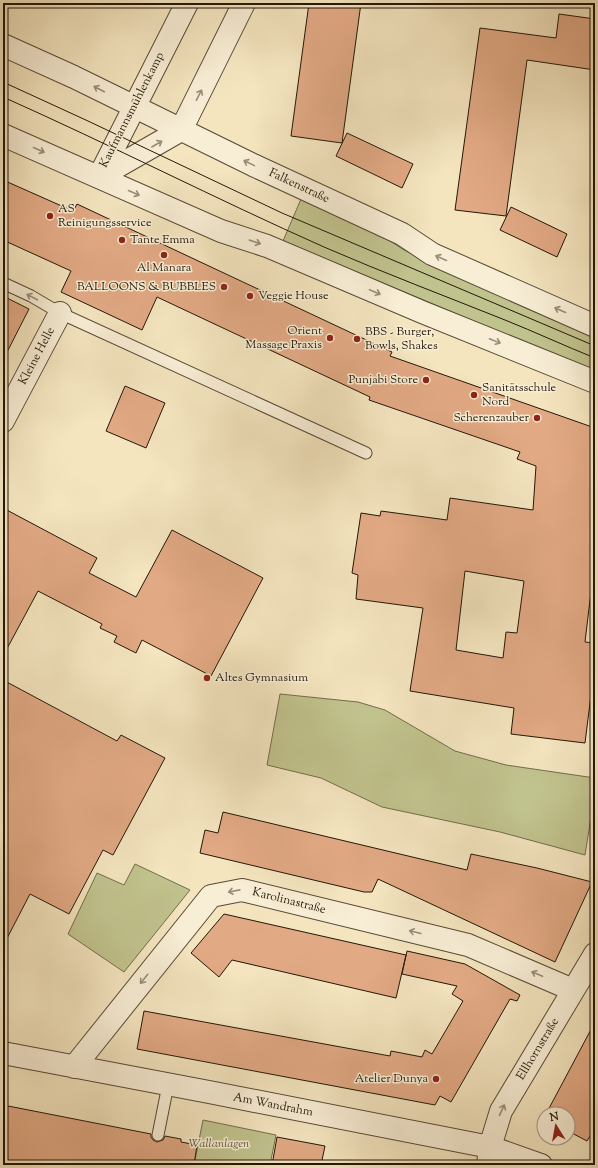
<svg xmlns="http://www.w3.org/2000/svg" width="598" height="1168" font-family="'Sorts Mill Goudy',serif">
<rect width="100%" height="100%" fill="#f4e5bf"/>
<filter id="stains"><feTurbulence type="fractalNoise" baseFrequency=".005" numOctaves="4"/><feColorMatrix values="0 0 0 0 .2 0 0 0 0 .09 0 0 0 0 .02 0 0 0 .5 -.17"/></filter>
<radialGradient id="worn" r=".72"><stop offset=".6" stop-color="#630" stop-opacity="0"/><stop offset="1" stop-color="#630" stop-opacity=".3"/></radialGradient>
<path fill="#c1c38e" stroke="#726d4b" d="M301 199 387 239 404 250 490 291 595 337V372L283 241Z
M280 694 358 702 385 710 455 751 506 765 595 778V792L585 855 500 832 382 807 321 778 267 765Z
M135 864 190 890 124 972 68 934 97 873 124 885Z
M203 1120 276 1135 270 1165H194Z"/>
<path fill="#e1a984" stroke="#231708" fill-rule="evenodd" d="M309 3H361L342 143 291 136Z
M559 14 595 19V70L527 60 506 216 455 210 480 28 556 38Z
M347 133 413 164 402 188 336 156Z
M3 180 73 211 77 204 392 352 390 356 595 428V558L585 642 595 643V663L585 743 511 734 514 708 410 691 423 608 356 599 358 575 352 573 361 513 380 516 381 511 447 520 450 498 533 510 536 466 517 459 520 452 369 400 370 397 157 297 142 330 61 292 71 271 3 240ZM465 571 524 581 517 633 506 632 503 658 456 650Z
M511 207 567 234 557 257 500 230Z
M3 296 29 309 3 360Z
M125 386 165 403 146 448 106 431Z
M3 508 97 558 89 573 136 597 172 530 263 578 211 676 142 640 136 653 114 642 117 636 100 628 102 624 38 591 3 656Z
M3 680 117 741 121 735 165 758 113 855 103 850 69 914 30 894 3 946Z
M223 812 467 870 471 854 537 868 592 882 555 962 378 879 372 892H364L200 853 205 830 218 833Z
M224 914 406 955 396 998 232 960 219 977 191 953Z
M407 951 465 964 520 995 517 1001 510 999 451 1102 440 1096 435 1105 137 1049 144 1011 390 1056 391 1051 422 1057 425 1050 432 1054 463 1001 452 994 457 986 402 974Z
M595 1022V1128L587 1141 568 1131V1114H546Z
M3 1105 151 1134V1137L153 1140 157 1142 163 1140 165 1136 181 1139V1142L197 1145 194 1165H3Z
M277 1137 325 1146 321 1165H272Z"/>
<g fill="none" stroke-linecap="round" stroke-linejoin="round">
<defs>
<path id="service" d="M3 283 31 296 60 313 366 453
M158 1135 168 1085"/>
<path id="minor" d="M3 421 60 313
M3 1053 209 1092 490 1147 541 1165
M74 1067 211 896 242 890 468 945 573 990
M488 1165 490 1147 501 1111 595 954"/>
<path id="tertiary" d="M3 45 74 77 253 165 402 234 432 254 595 326
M3 135 221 231 267 246 422 312 595 382
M99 177 181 130 244 3
M99 177 187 3"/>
</defs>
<use href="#service" stroke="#574a36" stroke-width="13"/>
<use href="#minor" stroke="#574a36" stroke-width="24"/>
<use href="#tertiary" stroke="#574a36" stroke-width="24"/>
<use href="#service" stroke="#f8eed5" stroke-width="11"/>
<use href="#minor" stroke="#f8eed5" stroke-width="22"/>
<use href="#tertiary" stroke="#f8eed5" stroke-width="22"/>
<path stroke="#231708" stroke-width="1" d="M3 82 88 121 282 213 595 346
M3 97C111 145 216 199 324 247 384 273 445 296 505 320 535 332 565 346 595 358"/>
</g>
<defs><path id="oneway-shaft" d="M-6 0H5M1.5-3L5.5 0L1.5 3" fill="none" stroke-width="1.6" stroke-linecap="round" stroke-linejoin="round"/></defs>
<g stroke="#988d79">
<use href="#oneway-shaft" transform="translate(99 89) rotate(-153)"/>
<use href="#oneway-shaft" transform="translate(199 95) rotate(-63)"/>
<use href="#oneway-shaft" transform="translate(157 144) rotate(-30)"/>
<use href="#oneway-shaft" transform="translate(39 150) rotate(24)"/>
<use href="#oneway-shaft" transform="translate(249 163) rotate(-154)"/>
<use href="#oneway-shaft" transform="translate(134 193) rotate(24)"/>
<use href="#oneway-shaft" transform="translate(255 242) rotate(19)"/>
<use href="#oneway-shaft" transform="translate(441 258) rotate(-156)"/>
<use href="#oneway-shaft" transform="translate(375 292) rotate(23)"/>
<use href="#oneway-shaft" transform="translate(32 297) rotate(-152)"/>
<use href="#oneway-shaft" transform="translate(560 310) rotate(-156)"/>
<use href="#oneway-shaft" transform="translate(495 341) rotate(22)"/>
<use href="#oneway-shaft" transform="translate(234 891) rotate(169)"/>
<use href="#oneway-shaft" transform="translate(415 932) rotate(-166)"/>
<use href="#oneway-shaft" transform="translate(537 974) rotate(-157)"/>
<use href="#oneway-shaft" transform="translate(144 979) rotate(129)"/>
<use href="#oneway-shaft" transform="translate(502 1110) rotate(-65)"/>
</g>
<g fill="#8f2418" stroke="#f8eed5" stroke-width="1.5">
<circle cx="50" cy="216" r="4"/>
<circle cx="122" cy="240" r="4"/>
<circle cx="164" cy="255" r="4"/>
<circle cx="224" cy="287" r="4"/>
<circle cx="250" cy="296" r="4"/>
<circle cx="330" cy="338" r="4"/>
<circle cx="357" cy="339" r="4"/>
<circle cx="426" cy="380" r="4"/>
<circle cx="474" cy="395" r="4"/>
<circle cx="537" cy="418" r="4"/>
<circle cx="207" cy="678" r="4"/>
<circle cx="436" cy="1079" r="4"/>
</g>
<g text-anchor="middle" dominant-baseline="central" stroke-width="3" stroke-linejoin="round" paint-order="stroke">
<g font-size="12" fill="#231708" stroke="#f8eed5">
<text transform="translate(132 110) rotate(-63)">Kaufmannsmühlenkamp</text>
<text transform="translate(299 186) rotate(25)">Falkenstraße</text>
<text transform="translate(37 356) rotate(-62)">Kleine Helle</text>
<text transform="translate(289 901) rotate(14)">Karolinastraße</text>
<text transform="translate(538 1049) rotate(-59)">Ellhornstraße</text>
<text transform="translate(273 1105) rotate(11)">Am Wandrahm</text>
</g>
<g font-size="12" fill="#231708" stroke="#f8eed5" text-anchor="start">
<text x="58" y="209">AS<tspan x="58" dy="14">Reinigungsservice</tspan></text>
<text x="130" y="240">Tante Emma</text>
<text x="164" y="268" text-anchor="middle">Al Manara</text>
<text x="216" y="287" text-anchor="end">BALLOONS &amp; BUBBLES</text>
<text x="258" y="296">Veggie House</text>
<text x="322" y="331" text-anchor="end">Orient<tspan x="322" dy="14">Massage Praxis</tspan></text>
<text x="365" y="332">BBS - Burger,<tspan x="365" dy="14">Bowls, Shakes</tspan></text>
<text x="418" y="380" text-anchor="end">Punjabi Store</text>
<text x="482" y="388">Sanitätsschule<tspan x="482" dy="14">Nord</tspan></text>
<text x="529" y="418" text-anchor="end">Scherenzauber</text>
<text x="215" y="678">Altes Gymnasium</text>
<text x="428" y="1079" text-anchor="end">Atelier Dunya</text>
</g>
<g font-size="12" font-style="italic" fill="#5a5337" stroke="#f8eed5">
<text x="219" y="1144">Wallanlagen</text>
</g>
</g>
<rect width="598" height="1168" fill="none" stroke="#f4e5bf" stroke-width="16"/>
<rect x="4" y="4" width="590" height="1160" fill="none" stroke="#231708" stroke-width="2"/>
<rect x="8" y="8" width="582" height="1152" fill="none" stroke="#231708"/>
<g transform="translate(556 1126) rotate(349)"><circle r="19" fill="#f8eed5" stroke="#a39883"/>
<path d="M0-3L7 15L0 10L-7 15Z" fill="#8f2418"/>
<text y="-6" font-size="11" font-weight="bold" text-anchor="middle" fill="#231708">N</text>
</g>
<rect width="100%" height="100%" filter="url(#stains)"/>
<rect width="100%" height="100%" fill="url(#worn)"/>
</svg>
